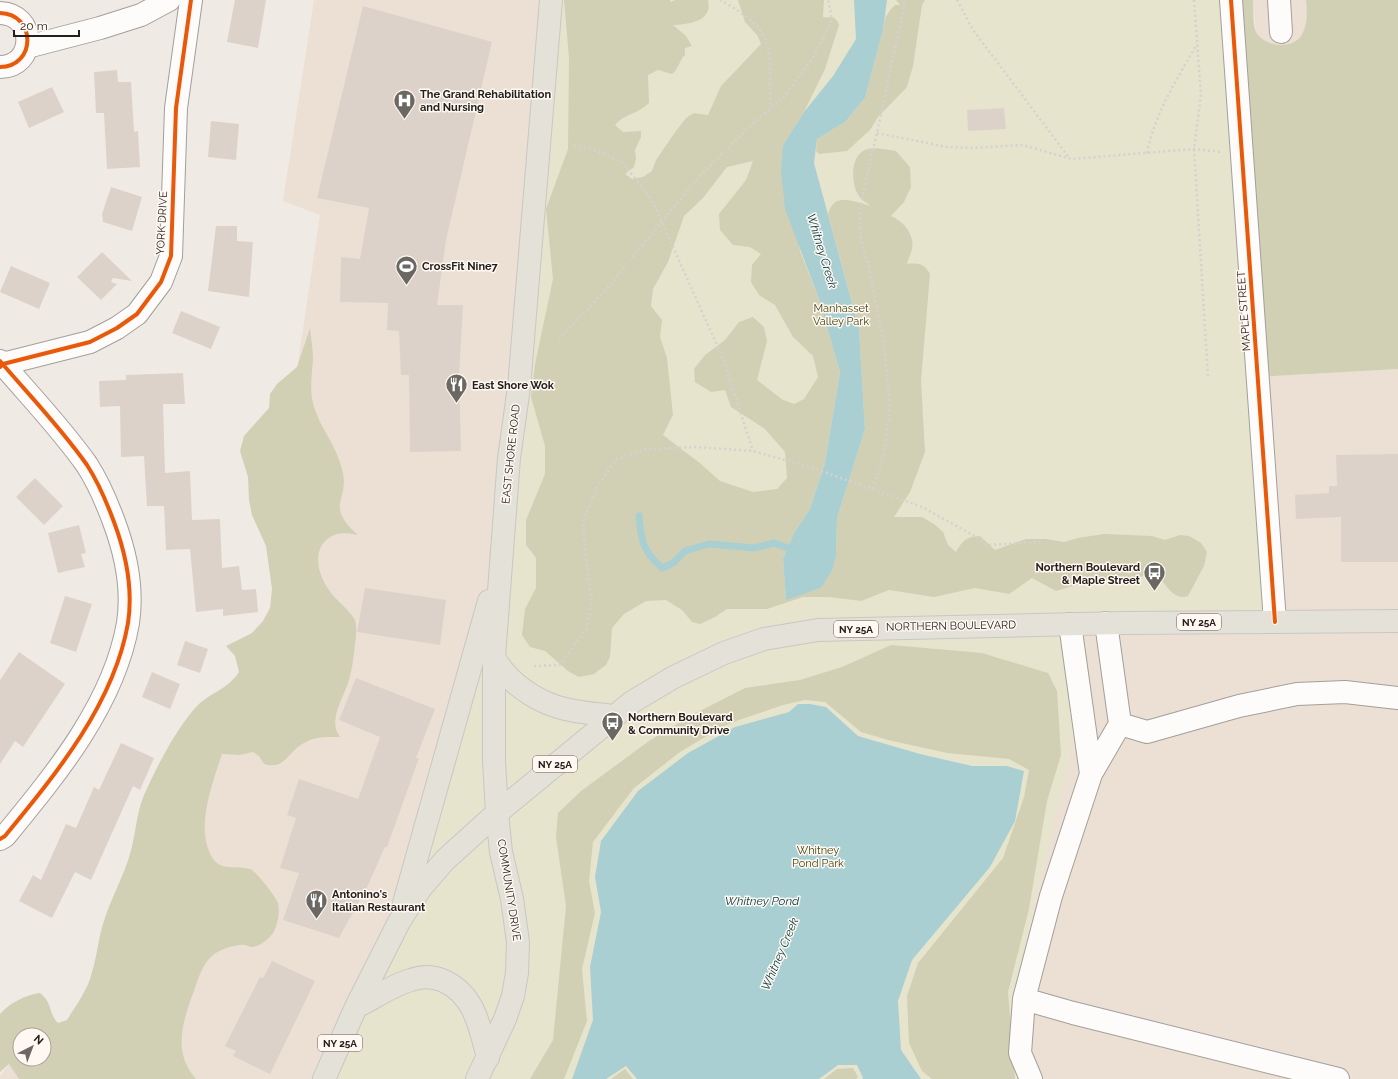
<svg xmlns="http://www.w3.org/2000/svg" width="1398" height="1079" font-family="Raleway,sans-serif">
<rect width="100%" height="100%" fill="#f0eae4"/>
<path fill="#ece0d4" d="M314 0H551L502 554 399 922 324 1079H95L222 754 321 598 292 403 320 215 283 201Z
M1253 0H1306L1309 48H1257Z
M1398 369V1079H1024L1014 999 1037 894 1066 773 1073 730 1070 624 1258 377Z
M9 1064 29 1079H0V1076Z"/>
<path fill="#e6e4cd" d="M551 0H1231L1274 621 1071 624 1073 730 1066 773 1037 894 1014 999 1024 1079H324L399 922 502 554Z"/>
<path fill="#d1d0b5" fill-rule="evenodd" d="M564 0H670L671 2 675 0H708C713 22 688 24 673 25L686 36 692 46 685 48V55C679 60 679 69 672 74L658 70 648 75 649 103C638 114 624 114 615 125L623 132 641 131V137L635 150 636 159 634 167 625 174 632 179 643 177 652 171 656 160 676 131 686 118 694 113 708 115 721 86 761 44 757 35 745 22 738 0H824L823 17C831 18 836 15 839 25L825 69 804 112 783 145 800 251 818 296 840 372 825 463 810 509 794 533 783 559 786 599 821 588 836 556 837 518 865 429 859 329 828 214C835 191 853 202 871 206 867 203 861 200 859 196 850 183 850 153 868 149 876 147 887 150 896 151L910 167 911 187 904 202 891 216C903 221 915 234 912 249 911 254 908 259 907 264 918 263 924 263 930 274L921 381 925 452 910 492 894 517H922L934 524 943 532 948 545 956 552C963 540 966 537 980 536L995 550 1026 539H1046L1064 542 1078 538 1104 534 1152 536 1165 540 1180 535 1189 536 1201 543 1207 552 1204 566 1188 596C1164 605 1164 553 1130 585L1114 578 1099 583 1086 582 1056 591 1032 578 1009 594 975 588 934 597 889 590 861 601 829 597H803L767 609H727L715 617 700 624 692 622 682 610 666 600 646 601 624 614 612 628 610 657 606 665 594 674 579 677 568 671 545 651 530 647 522 635 525 609 536 588V558L526 545V520L545 474V446L531 397 535 364 553 279 546 209 568 149 569 58ZM753 161 746 180 719 214 720 230 733 245 750 247 761 254 752 265 751 282 759 295 775 305 793 337 813 356 818 377 804 399 794 404 783 400 757 380 767 341 764 327 753 317 739 322 725 340 705 355 694 369 695 382 711 392 725 390 731 407 765 429 785 452 787 478 777 489 753 492 720 481 701 464 663 435 673 415 667 358 660 337 662 320 651 306 653 289 668 262 684 216 703 198 727 167Z
M896 0H925L922 5 913 66 907 87 878 117 870 130 847 151 819 154 816 151 817 139 845 122 865 98 883 30 885 18 891 9 895 5H900Z
M1231 0H1253C1254 9 1252 26 1257 34 1266 46 1291 50 1301 36 1308 25 1307 12 1306 0H1398V369L1258 377Z
M310 328C311 338 313 349 313 359 312 375 309 391 314 407 321 429 337 447 342 469 351 501 323 504 358 535 347 532 335 532 326 540 312 554 319 576 329 590 336 601 349 609 355 620 357 625 356 639 355 644 354 656 352 669 349 680 344 698 327 720 340 737 328 737 317 736 306 742 289 749 286 771 264 764L259 756 253 752 240 755 222 754C213 782 197 823 209 851 218 874 232 864 250 869 256 871 276 897 278 903 280 911 278 925 273 933 269 939 259 947 252 947 247 946 244 944 240 945 231 946 218 950 212 956 202 965 198 979 194 991 183 1020 172 1053 196 1079H19L9 1064 0 1072V1014C10 1003 25 995 40 993 53 1003 48 1013 58 1023L67 1020C76 1005 88 990 92 972 97 956 98 940 103 924 110 900 123 878 130 854 136 834 136 814 144 795 156 768 177 727 197 706 211 692 227 690 239 672L235 656 226 646 252 633 263 621 270 608 272 589 266 546 252 515 249 500 248 477 240 451 244 436 269 408 270 394 277 384 297 367ZM20 1035H44V1059H20Z
M891 645 982 653 1048 673 1057 691 1061 755 1047 801 1029 909 1008 992 1015 1079H932L922 1071 909 1043 907 996 918 963 1003 858 1024 797 1029 770 1009 759 947 753 888 740 861 732 825 702 805 700 783 705 739 720 722 727 680 752 634 788 593 842 589 881 595 913 582 969 587 1021 564 1079H530L553 1040 566 906 556 837 558 813 581 791 649 741 692 715 745 688 800 680 842 667Z
M853 1068 858 1077 856 1079H824L837 1069Z
M625 1069 633 1079H610H611Z"/>
<path fill="#a9cfd2" d="M854 0H887L883 30 865 98 845 122 817 139 814 163 859 329 865 429 837 518 836 556 832 570 821 588 786 600 783 559 794 533 810 509 825 463 840 372 818 296 785 209 781 170 783 145 804 112 833 76 856 39Z
M798 704H810L826 707 858 736 920 754 972 766H1007L1024 771 1015 821 990 867 912 960 898 1001 901 1050 921 1079H862L863 1078 857 1065H838L819 1079H637L626 1066 606 1079H572L593 1020 590 967 601 912 595 877 601 841 638 791 688 753 735 727 789 712Z"/>
<g fill="none" stroke-linecap="round" stroke-linejoin="round">
<path stroke="#a9cfd2" stroke-width="7" d="M639 516C641 541 643 551 662 568L673 563 685 551 709 544 754 548 774 543 796 551"/>
</g>
<path fill="#ddd2ca" d="M235 0H266L258 48 227 42Z
M363 6 492 42 446 240 437 305H463L459 377 461 451 410 452 409 375H401L399 331 387 330 388 303 340 302 341 257 360 259 369 208 317 198Z
M117 70 118 82H131L134 132 138 131 140 167 107 169 104 113H96L94 72Z
M52 87 64 112 29 128 18 102Z
M1004 108 1006 129 968 131 967 110Z
M211 121 239 124 236 160 208 157Z
M111 187 142 197 132 231 103 222 102 214Z
M216 226H237V241L253 242 249 297 208 291Z
M102 252 132 281 113 278 111 282 117 284 101 300 77 277Z
M11 266 50 283 39 309 0 292Z
M181 311 220 327 211 349 172 333Z
M183 373 185 404H163L165 473 190 471 192 520 220 519 222 568 239 566 242 590 256 589 258 612 223 616V609L196 612 190 549 166 550 164 506H147L144 456 121 457 120 406 100 407 99 381 126 380V375Z
M1398 454V562H1341V517L1296 519 1295 495 1329 493V486H1337L1336 455Z
M35 478 63 506 44 525 16 497Z
M79 525 86 553 81 554 85 567 58 573 48 533Z
M365 588 446 600 440 645 357 632Z
M65 596 92 604 76 652 50 643Z
M185 641 208 649 200 673 177 665Z
M19 652 65 684 23 747 15 741 0 764V680Z
M152 672 180 684 170 709 142 697Z
M356 678 435 709 416 758H419L387 847H385L365 892H364L339 938 283 920 299 873 280 868 296 818 287 815 299 779 358 799 380 737 339 720Z
M121 743 154 758 140 790 133 786 91 880 75 872 52 918 19 901 33 875 41 880 66 824 76 828 94 787 99 790Z
M272 961 315 981 270 1074 233 1056 236 1051 225 1046 260 977 263 978Z"/>
<g fill="none" stroke-linecap="round" stroke-linejoin="round">
<defs>
<path id="minor" d="M1231 0 1275 622
M1279 0 1281 32
M0 13C37 14 36 67 0 67
M27 47 100 28 141 15 169 0
M0 361C29 395 61 428 87 465 98 482 107 503 114 522 126 554 133 590 128 623 114 704 56 774 5 836L0 839
M0 367 3 364 90 342 117 328 137 314 161 282 171 256 176 108 191 0
M1070 624 1091 774
M1120 724 1147 732 1239 706 1297 694 1345 692 1398 698
M1024 999 1073 1013 1338 1079
M1031 1079 1020 1053 1024 999 1051 896 1091 774 1120 724 1106 623"/>
<path id="major" d="M494 657C504 677 526 694 547 703 567 712 592 713 613 716
M404 903 489 601
M356 1007C373 999 392 985 411 980 422 976 433 976 444 981 475 995 480 1028 488 1058
M324 1079 356 1007 399 922 420 889 445 860 497 813 632 702 674 677 724 653 764 639 818 630 1122 623 1398 621
M477 1079 505 1019 513 996 517 973 518 942 512 899 501 852 497 813 494 761V657L509 458 519 387 551 0"/>
</defs>
<use href="#minor" stroke="#a39f9a" stroke-width="24"/>
<use href="#major" stroke="#c9c7c4" stroke-width="24"/>
<path stroke="#d4d2d0" stroke-width="2.5" stroke-dasharray="2 3" stroke-linecap="butt" d="M720 0C735 8 757 22 765 37 772 51 770 91 770 108
M957 0 973 30 1070 159
M1194 0 1201 95 1194 149 1208 377
M877 133 947 147 972 148 1023 145 1071 159 1194 149 1221 152
M574 146 592 149 622 162 652 200 724 361 753 451
M1147 153C1155 113 1177 79 1197 44
M559 339 604 292 699 177 755 121 782 100 813 58 832 19 828 0
M873 489 884 455 890 406 884 345 868 263 861 241 859 210 879 124 905 0
M534 666 560 665 587 628 592 601 586 561 583 522 598 486 615 460 647 449 696 447 753 451 813 468 922 507 980 539 986 545 1041 542"/>
<use href="#minor" stroke="#fdfcfb" stroke-width="22"/>
<use href="#major" stroke="#e4e1d8" stroke-width="22"/>
<defs>
<path id="cycleway" d="M1231 0 1275 622
M0 13C37 14 36 67 0 67
M0 361C29 395 61 428 87 465 98 482 107 503 114 522 126 554 133 590 128 623 114 704 56 774 5 836L0 839
M0 367 3 364 90 342 117 328 137 314 161 282 171 256 176 108 191 0"/>
</defs>
<use href="#cycleway" stroke="#fff8f2" stroke-width="6"/>
<use href="#cycleway" stroke="#e8590c" stroke-width="4"/>
</g>
<defs>
<symbol id="hospital-pin" viewBox="-11 -11 22 30"><path d="M0 17L-7.5 6A9.5 9.5 0 1 1 7.5 6Z" fill="#6b6762" stroke="#fff8f2"/><path d="M-5-5h3v3.5h4V-5h3V5h-3V1.5h-4V5h-3Z" fill="#fff"/></symbol>
<symbol id="stadium-pin" viewBox="-11 -11 22 30"><path d="M0 17L-7.5 6A9.5 9.5 0 1 1 7.5 6Z" fill="#6b6762" stroke="#fff8f2"/><path d="M0-5a6.5 5 0 1 0 0 10a6.5 5 0 1 0 0-10ZM-3.5-1.8h7v3.6h-7Z" fill="#fff"/></symbol>
<symbol id="restaurant-pin" viewBox="-11 -11 22 30"><path d="M0 17L-7.5 6A9.5 9.5 0 1 1 7.5 6Z" fill="#6b6762" stroke="#fff8f2"/><path d="M-5-6h1v4h1v-4h1v4h1v-4h1v5L-1.5 .5V6h-2V.5L-5-1ZM5-6V6H3V1.5H1.5Q1.5-4 5-6Z" fill="#fff"/></symbol>
<symbol id="bus-pin" viewBox="-11 -11 22 30"><path d="M0 17L-7.5 6A9.5 9.5 0 1 1 7.5 6Z" fill="#6b6762" stroke="#fff8f2"/><path d="M-5-6H5V4H4V6H2V4H-2V6H-4V4H-5ZM-3.5-4V0h7V-4ZM-3.5 1.2v1.5H-2V1.2ZM2 1.2v1.5H3.5V1.2Z" fill="#fff"/></symbol>
</defs>
<g fill-rule="evenodd">
<use href="#hospital-pin" x="392" y="88" width="25" height="34"/>
<use href="#stadium-pin" x="394" y="254" width="25" height="34"/>
<use href="#restaurant-pin" x="444" y="372" width="25" height="34"/>
<use href="#bus-pin" x="1142" y="560" width="25" height="34"/>
<use href="#bus-pin" x="600" y="710" width="25" height="34"/>
<use href="#restaurant-pin" x="304" y="888" width="25" height="34"/>
</g>
<g text-anchor="middle" dominant-baseline="central" stroke-width="3" stroke-linejoin="round" paint-order="stroke">
<g fill="#fff8f2" stroke="#66615c" stroke-width="1">
<rect x="1177" y="614" width="44" height="16" rx="3"/>
<rect x="834" y="621" width="44" height="16" rx="3"/>
<rect x="533" y="756" width="44" height="16" rx="3"/>
<rect x="318" y="1035" width="44" height="16" rx="3"/>
</g>
<g font-size="10" font-weight="bold" fill="#24201c">
<text x="1199" y="622">NY 25A</text>
<text x="856" y="629">NY 25A</text>
<text x="555" y="764">NY 25A</text>
<text x="340" y="1043">NY 25A</text>
</g>
<g font-size="11" font-weight="bold" fill="#24201c" stroke="#fff8f2" text-anchor="start">
<text x="420" y="94">The Grand Rehabilitation<tspan x="420" dy="13">and Nursing</tspan></text>
<text x="422" y="266">CrossFit Nine7</text>
<text x="472" y="385">East Shore Wok</text>
<text x="1140" y="567" text-anchor="end">Northern Boulevard<tspan x="1140" dy="13">&amp; Maple Street</tspan></text>
<text x="628" y="717">Northern Boulevard<tspan x="628" dy="13">&amp; Community Drive</tspan></text>
<text x="332" y="894">Antonino's<tspan x="332" dy="13">Italian Restaurant</tspan></text>
</g>
<g font-size="11" fill="#24201c" stroke="#fff8f2">
<text transform="translate(162 223) rotate(-87)">YORK DRIVE</text>
<text transform="translate(1244 311) rotate(-94)">MAPLE STREET</text>
<text transform="translate(511 454) rotate(-84)">EAST SHORE ROAD</text>
<text transform="translate(951 626) rotate(-1)">NORTHERN BOULEVARD</text>
<text transform="translate(509 890) rotate(81)">COMMUNITY DRIVE</text>
</g>
<g font-size="11" fill="#464713" stroke="#fff8f2">
<text x="841" y="308">Manhasset<tspan x="841" dy="13">Valley Park</tspan></text>
<text x="818" y="850">Whitney<tspan x="818" dy="13">Pond Park</tspan></text>
</g>
<g font-size="12" font-style="italic" fill="#094046" stroke="#fff8f2">
<text transform="translate(822 251) rotate(73)">Whitney Creek</text>
<text x="762" y="901">Whitney Pond</text>
<text transform="translate(780 954) rotate(-67)">Whitney Creek</text>
</g>
</g>
<g transform="translate(32 1047) rotate(42)"><circle r="19" fill="#fff8f2" stroke="#a7a29c"/>
<path d="M0-3L7 15L0 10L-7 15Z" fill="#6b6762"/>
<text y="-6" font-size="11" font-weight="bold" text-anchor="middle" fill="#24201c">N</text>
</g>
<path d="M14 30v6h65v-6" fill="none" stroke="#24201c" stroke-width="2"/>
<text x="20" y="30" font-size="12" fill="#24201c" stroke="#fff8f2" stroke-width="3" paint-order="stroke">20 m</text>
</svg>
